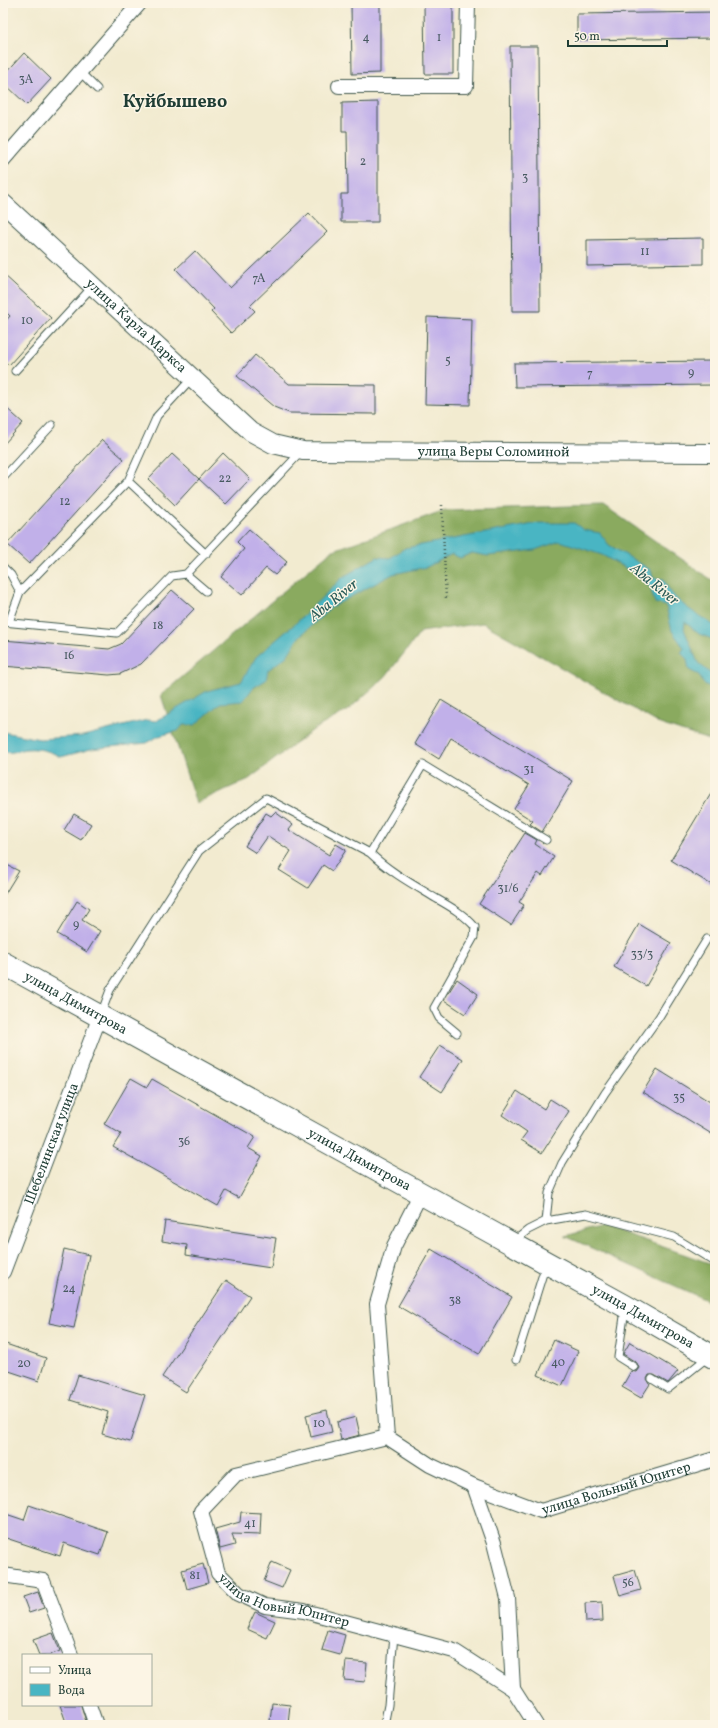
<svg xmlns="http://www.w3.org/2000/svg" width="718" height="1728" font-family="Vollkorn,serif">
<rect width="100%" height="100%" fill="#fcf5e5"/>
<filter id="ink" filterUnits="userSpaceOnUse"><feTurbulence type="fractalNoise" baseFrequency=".025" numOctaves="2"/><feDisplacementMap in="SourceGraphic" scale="8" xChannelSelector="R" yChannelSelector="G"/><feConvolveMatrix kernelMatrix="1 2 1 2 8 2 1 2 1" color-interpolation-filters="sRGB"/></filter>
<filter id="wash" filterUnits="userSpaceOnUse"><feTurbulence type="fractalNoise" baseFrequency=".012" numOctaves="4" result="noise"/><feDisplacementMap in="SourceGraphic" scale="16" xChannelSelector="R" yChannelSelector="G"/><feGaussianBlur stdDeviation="0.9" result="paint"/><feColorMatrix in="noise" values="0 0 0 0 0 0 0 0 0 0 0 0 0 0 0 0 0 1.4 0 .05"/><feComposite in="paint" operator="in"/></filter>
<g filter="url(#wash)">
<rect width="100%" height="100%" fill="#f2ebd0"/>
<path fill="#8aaa5e" stroke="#547449" d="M603 505 715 582V742L660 724 483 623 421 632 385 677 348 710 313 730 249 779 196 803 161 695 331 551 445 510Z
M603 1226 715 1265V1304L565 1236Z"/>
<path fill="#48b5c3" stroke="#34797c" d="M539 523H574L584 530 600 533 609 545 651 570 653 578 664 579C670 600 697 614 715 626V640L699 634 685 622 684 629 698 663 715 677V690L703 683 699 675 689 670 687 659 681 653 684 648 672 631 666 606 655 603 650 587 631 571 602 555 560 541 535 550 488 556 472 553 460 558 452 554 427 567 393 574 332 607 299 637 287 656 268 670 266 680 253 688 243 701 220 703 195 725H183L178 731 159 736 147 743 91 749 61 757C50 751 40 748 27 749 19 749 12 755 3 751V732L40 739 83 736 147 720 156 721 207 691 241 682 256 657 296 623 343 577 377 557 390 558 405 548Z"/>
<g id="blocks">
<path fill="#c1b0e9" d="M351 3H380V73L352 74Z
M424 3H453V74H425Z
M715 12V38L577 40V14Z
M510 46H538L540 311H512Z
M24 53 51 79 27 105 3 82V76Z
M378 102V222H341V194H348L347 131H342V103Z
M309 213 327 232 250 306 255 311 231 333 211 312 214 309 176 269 195 251 230 288Z
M703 238V264L587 266V240Z
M3 274 51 318 9 365 3 360V324L10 316 3 309Z
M427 317 472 319 470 405 425 404Z
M255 355 289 384 376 385V414L289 413 274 407 237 376Z
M715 361V385L515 387 514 363Z
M3 405 23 423 3 445Z
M102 440 124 459 29 564 7 544Z
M223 453 250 479 226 504 199 479Z
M172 454 199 479 175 505 148 479Z
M249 529 287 562 275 575 266 568 242 595 221 577 244 549 237 542Z
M172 590 194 609 141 664 120 674 109 675 3 666V640L109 649 121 644Z
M441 700 573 781 542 832 530 824 533 821 514 809 529 785 451 738 439 759 415 744Z
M715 787V887L671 860Z
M275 812 293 825 289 830 329 855 336 844 346 850 332 871 323 865 308 888 279 870 291 851 268 836 256 853 245 846 266 813 271 816Z
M74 814 91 824 81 840 64 830Z
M525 833 537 840 535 844 554 857 542 876 538 873 519 902 524 905 511 925 479 904Z
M3 863 19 871 3 897Z
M77 901 89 909 82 920 100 931 87 952 57 934Z
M639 924 671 943 646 986 614 967Z
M457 979 478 994 465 1014 444 1000Z
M440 1045 463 1059 442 1092 419 1077Z
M657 1069 715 1105V1136L643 1092Z
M131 1078 147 1087 152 1079 255 1137 248 1148 262 1156 239 1198 226 1191 218 1206 113 1147 121 1134 104 1124Z
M517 1091 544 1109 550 1099 569 1111 542 1153 521 1140 527 1132 502 1115Z
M165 1221 276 1238 271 1268 186 1255 187 1245 162 1241Z
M64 1249 89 1255 74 1328 49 1323Z
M431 1249 512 1297 479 1354 398 1306Z
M226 1280 250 1296 186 1392 162 1377Z
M554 1340 578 1351 562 1386 538 1375Z
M630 1342 678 1371 668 1383 654 1375H649L647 1379 650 1384 641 1398 622 1387 631 1371 636 1372 639 1368 637 1363 623 1354Z
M3 1343 46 1358 39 1381 3 1369Z
M78 1375 145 1395 130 1442 102 1434 108 1412 70 1400Z
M327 1410 332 1432 311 1437 306 1415Z
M356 1417 360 1435 341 1440 337 1422Z
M29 1505 108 1532 100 1555 64 1543 60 1556 3 1537V1513L24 1520Z
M241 1512 261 1513 260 1535 232 1534 235 1545 220 1549 215 1529 240 1522Z
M272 1562 290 1570 282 1588 264 1581Z
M203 1564 208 1583 187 1589 182 1570Z
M635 1570 641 1590 620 1596 614 1576Z
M38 1592 44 1608 29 1613 23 1597Z
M602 1602 603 1621 586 1622 585 1603Z
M255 1612 275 1621 267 1638 247 1629Z
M328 1630 345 1635 340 1655 322 1650Z
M53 1633 60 1651 50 1655H39L33 1640Z
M346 1661 367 1663 365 1682 344 1680Z
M272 1703 290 1705 288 1723 270 1721Z
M60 1705H81L87 1725H67Z"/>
</g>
</g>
<g filter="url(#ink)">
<use href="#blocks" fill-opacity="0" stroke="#3f574b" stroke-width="1"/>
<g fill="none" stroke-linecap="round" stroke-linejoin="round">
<defs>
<path id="service" d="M80 72 97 89
M15 371 93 286
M3 478 52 425
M128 481 206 554
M3 567 11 575 20 592
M186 574 301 452
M3 622 117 633 172 576 186 574 206 591
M9 622 20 592 128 481 157 416 192 378
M370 853C390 872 414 885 437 899 451 907 465 915 475 927L474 937 434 1008 439 1018 457 1033
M101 1014 110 990 199 851 266 798 370 853 423 765 546 840
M546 1221 549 1193 562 1163 605 1093 659 1017 707 939
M514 1241 528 1230 546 1221 586 1214 674 1237 715 1262
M625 1310 618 1357 634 1367
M516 1360 546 1264
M652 1379 668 1389 708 1357
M384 1725 388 1705 394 1635"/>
<g id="minor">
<path d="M339 86H466L468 3"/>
<path d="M3 160 140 3"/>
<path id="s1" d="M421 1193 394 1246 377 1304 387 1437 236 1474 201 1511 218 1573 239 1594 265 1606 304 1611 454 1651 513 1689 536 1725"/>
<path id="s2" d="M3 1272 100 1016"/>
<path d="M387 1437 430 1465 474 1486 494 1543 508 1598 513 1689"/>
<path id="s3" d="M474 1486 541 1511 715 1459"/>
<path d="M3 1575 43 1581 71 1655"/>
<path d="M89 1705 96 1725"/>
</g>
<g id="tertiary">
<path id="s4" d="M3 203 251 432 273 444 303 451 715 453"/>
</g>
<g id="primary">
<path id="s5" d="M3 963 625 1306 715 1358"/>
</g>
</defs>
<use href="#service" stroke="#3f574b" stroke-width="9"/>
<use href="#minor" stroke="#3f574b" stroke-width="16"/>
<use href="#tertiary" stroke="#3f574b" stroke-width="20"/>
<use href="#primary" stroke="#3f574b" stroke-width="24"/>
<path stroke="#3f574b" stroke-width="2.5" stroke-dasharray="1 3" stroke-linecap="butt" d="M442 505 446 599"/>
<use href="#service" stroke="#fff" stroke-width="7"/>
<use href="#minor" stroke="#fff" stroke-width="14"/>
<use href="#tertiary" stroke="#fff" stroke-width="18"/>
<use href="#primary" stroke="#fff" stroke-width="22"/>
</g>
</g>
<g text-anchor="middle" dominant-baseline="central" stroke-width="3" stroke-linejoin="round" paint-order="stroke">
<g font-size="12" fill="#485a61">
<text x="366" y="38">4</text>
<text x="439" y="38">1</text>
<text x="26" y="80">3А</text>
<text x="363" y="162">2</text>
<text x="525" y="178">3</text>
<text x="645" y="252">11</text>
<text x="259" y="279">7А</text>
<text x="27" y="321">10</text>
<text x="448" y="361">5</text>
<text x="691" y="373">9</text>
<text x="590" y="374">7</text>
<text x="225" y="479">22</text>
<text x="65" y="502">12</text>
<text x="158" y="626">18</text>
<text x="69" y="656">16</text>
<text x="529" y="770">31</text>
<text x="508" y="889">31/6</text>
<text x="76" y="925">9</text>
<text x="642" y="955">33/3</text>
<text x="679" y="1098">35</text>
<text x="184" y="1142">36</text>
<text x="69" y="1289">24</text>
<text x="455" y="1301">38</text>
<text x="558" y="1363">40</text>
<text x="24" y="1364">20</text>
<text x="319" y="1424">10</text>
<text x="250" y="1524">41</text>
<text x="195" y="1576">81</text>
<text x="628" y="1583">56</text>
</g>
<g font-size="14" fill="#1f3d34" stroke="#fcf5e5">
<text stroke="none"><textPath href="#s4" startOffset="181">улица Карла Маркса</textPath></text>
<text stroke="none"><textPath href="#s4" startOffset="584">улица Веры Соломиной</textPath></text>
<text stroke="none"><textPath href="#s5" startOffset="83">улица Димитрова</textPath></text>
<text stroke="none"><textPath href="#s2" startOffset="137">Шебелинская улица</textPath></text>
<text stroke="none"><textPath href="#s5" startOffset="407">улица Димитрова</textPath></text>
<text stroke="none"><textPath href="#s5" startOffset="731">улица Димитрова</textPath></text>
<text stroke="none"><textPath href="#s3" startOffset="150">улица Вольный Юпитер</textPath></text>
<text stroke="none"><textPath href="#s1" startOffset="598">улица Новый Юпитер</textPath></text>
</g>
<g font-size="15" font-style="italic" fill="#295b58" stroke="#fcf5e5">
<text transform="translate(654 585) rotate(39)">Aba River</text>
<text transform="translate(334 601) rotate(-39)">Aba River</text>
</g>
<g font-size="18" font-weight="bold" fill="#1f3d34" stroke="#fcf5e5">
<text x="175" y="102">Куйбышево</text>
</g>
</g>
<rect width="718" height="1728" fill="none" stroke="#fcf5e5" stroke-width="16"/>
<rect x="22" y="1654" width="130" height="52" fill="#fcf5e5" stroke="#a4ab9e"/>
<rect x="30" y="1667" width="20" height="6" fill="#ffffff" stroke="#a4ab9e"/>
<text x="58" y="1674" font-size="12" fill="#1f3d34">Улица</text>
<rect x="30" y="1684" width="20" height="12" fill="#48b5c3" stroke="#a4ab9e"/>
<text x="58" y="1694" font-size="12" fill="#1f3d34">Вода</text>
<path d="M568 40v6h99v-6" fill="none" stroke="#1f3d34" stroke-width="2"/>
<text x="574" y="40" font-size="12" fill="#1f3d34" stroke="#fcf5e5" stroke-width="3" paint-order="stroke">50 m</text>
</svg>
